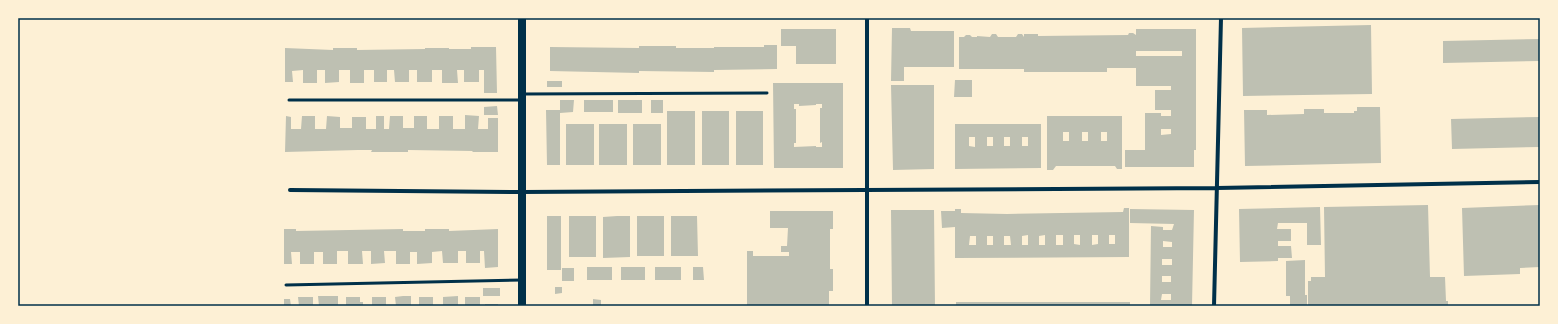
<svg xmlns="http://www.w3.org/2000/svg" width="1558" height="324" font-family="'Nunito Sans',sans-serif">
<rect width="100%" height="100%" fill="#fdf0d5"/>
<path fill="#bec0b2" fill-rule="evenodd" d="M1371 25 1372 94 1243 96 1242 28Z
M892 28H910L911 31H954V67H904V81H891Z
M781 29H836V64H796V46H781Z
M1136 29H1196V150H1194V167H1125V150H1145V113H1161V116H1171V110H1155V90H1171V86H1136V68H1107V72H1024V69H959V37H964L966 35H970L972 37H977V36L990 37 992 34H996L998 37H1016L1018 34H1022L1024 37V34H1038V36L1128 35 1129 33H1133L1136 35ZM1136 51H1182V56H1136ZM1161 129H1171V134L1161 135Z
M1540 39V61L1443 63V41Z
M764 45H777V69L714 70V72L639 71V73L550 71V47L639 48V46H676V48H714V47H764Z
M471 47H496L497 93H484V70H479V82H464V70H457L458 83H442V70H432V82H417V70H409V82H395L394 70H387V82H374V70H364V83H350V70H339V82L325 83V70H317V83H303V70L292 71 293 82H285V48L333 50V48H357V50L425 49V48H449V49H471Z
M955 80H972V97H954Z
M547 81H562V87H547Z
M773 83H843V168H774ZM794 104H799V106L816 105V104H822V108H820V143L822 142V147H816V146L794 147V143H796V109H794Z
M891 85H934V169L893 170Z
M560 100H574L573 112 560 113Z
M584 100H613V112H584Z
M618 100H642V113H618Z
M651 100H663V113H651Z
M497 106 498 115H484V107Z
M1357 107H1380L1381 163 1245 166 1244 110H1267V115L1304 114V109H1324V113H1354V111H1357Z
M546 110H560V165H547Z
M667 111H695V165H667Z
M702 111H729V165H702Z
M736 111H763V165H736Z
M465 115 479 116 478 129H488V118H498V152H472L473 151 408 150V152H371L372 150H358L285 152 286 116 291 117V129H301L302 116H315V129H326L327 116 340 117V128H352V117H366V129H376V116H384V129H389L390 116H403V128H414V116H427V129H439V116H453V129H465Z
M1047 116H1122V169H1117L1115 166H1056L1053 170H1047ZM1063 132H1069V141H1063ZM1082 132H1088V141H1082ZM1101 132H1107V141H1101Z
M1540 117V147L1452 149 1451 119Z
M566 124H594V165H566Z
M599 124H627V165H599Z
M633 124H661V165H633Z
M955 124H1041V168L955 169ZM969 137H975V147L969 146ZM987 137H993V146H987ZM1004 137H1010V146H1004ZM1022 137H1028V146H1022Z
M1428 205 1430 277H1445L1446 301H1448V306H1308V281H1311V277H1325L1324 207Z
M1540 205V267L1520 268V274L1464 276 1462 208Z
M1320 207 1321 245H1307V223H1278L1277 229H1291V241H1278V246H1291L1292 258H1278V261L1240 262 1239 209Z
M1124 208H1129V257L955 258V227L942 228 941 211H955V209H961V213L1007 214 1123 212ZM1028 235V245H1022V236ZM1045 235V245H1039V236ZM1056 235H1063V245H1056ZM1074 235H1080V245L1074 244ZM1092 235H1098V244L1092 245ZM1109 235H1115V244H1109ZM970 236H976V245H969ZM987 236H993V245H987ZM1004 236H1010L1011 245H1004Z
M1130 209 1194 210 1192 306H1150L1151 226 1163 227V230H1172L1174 224 1130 223ZM1163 241 1172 242V247H1163ZM1162 259H1172V265H1162ZM1162 276H1171V282H1162ZM1162 294H1171V300H1161Z
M891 210H934L935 306H892Z
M770 211H833V229H830V269H833V291H829V306H747V251H753V256H789V252H781V246H787L788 228H770Z
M547 216H561V270H547Z
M569 216H596V257H569Z
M617 216H630V257L603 258V217Z
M637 216H664V256H637Z
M671 216H697L698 256H671Z
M284 229H296V231L403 229V231H425V229H449V231L498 229V267L485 268 484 251H480V263H466V251H458V263H443L442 251 432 252V263L417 264V252H410V264H396V251H384L385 263 371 264V251H362L363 264H348V251H337V264H323V252H314V264H300V252H291L292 264H284Z
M1305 260V295H1307V306H1290V296H1286V261Z
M587 267H612V280H587Z
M621 267H645V280H621Z
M655 267H681V280H655Z
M693 267H703L704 280H693Z
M562 268H574V281H562Z
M555 287H562V293L555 294Z
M483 288H500V296H483Z
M318 296H338V306H319Z
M403 296H411V306H396L395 297Z
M458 296V306H443V297Z
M298 297H313V306H299Z
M346 297H360V302H363V306H346Z
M372 297H386V306H372Z
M419 297H433V306H419Z
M465 297H480V306H465Z
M284 299H290L291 306H284Z
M593 299 601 300V306H593Z
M956 302H1130V306H956Z
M485 304H498V306H485Z"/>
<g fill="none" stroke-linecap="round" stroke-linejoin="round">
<path stroke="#003049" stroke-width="3" d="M523 94 767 93
M289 100H522
M286 285 522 280"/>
<path stroke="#003049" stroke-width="4" d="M867 18V306
M290 190 522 192 1217 188 1540 182
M1214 306 1221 18"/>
<path stroke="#003049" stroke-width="8" d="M522 18V306"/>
</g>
<rect width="1558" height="324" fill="none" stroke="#fdf0d5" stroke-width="38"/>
<rect x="19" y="19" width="1520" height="286" fill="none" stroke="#003049" stroke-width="1.5"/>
</svg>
